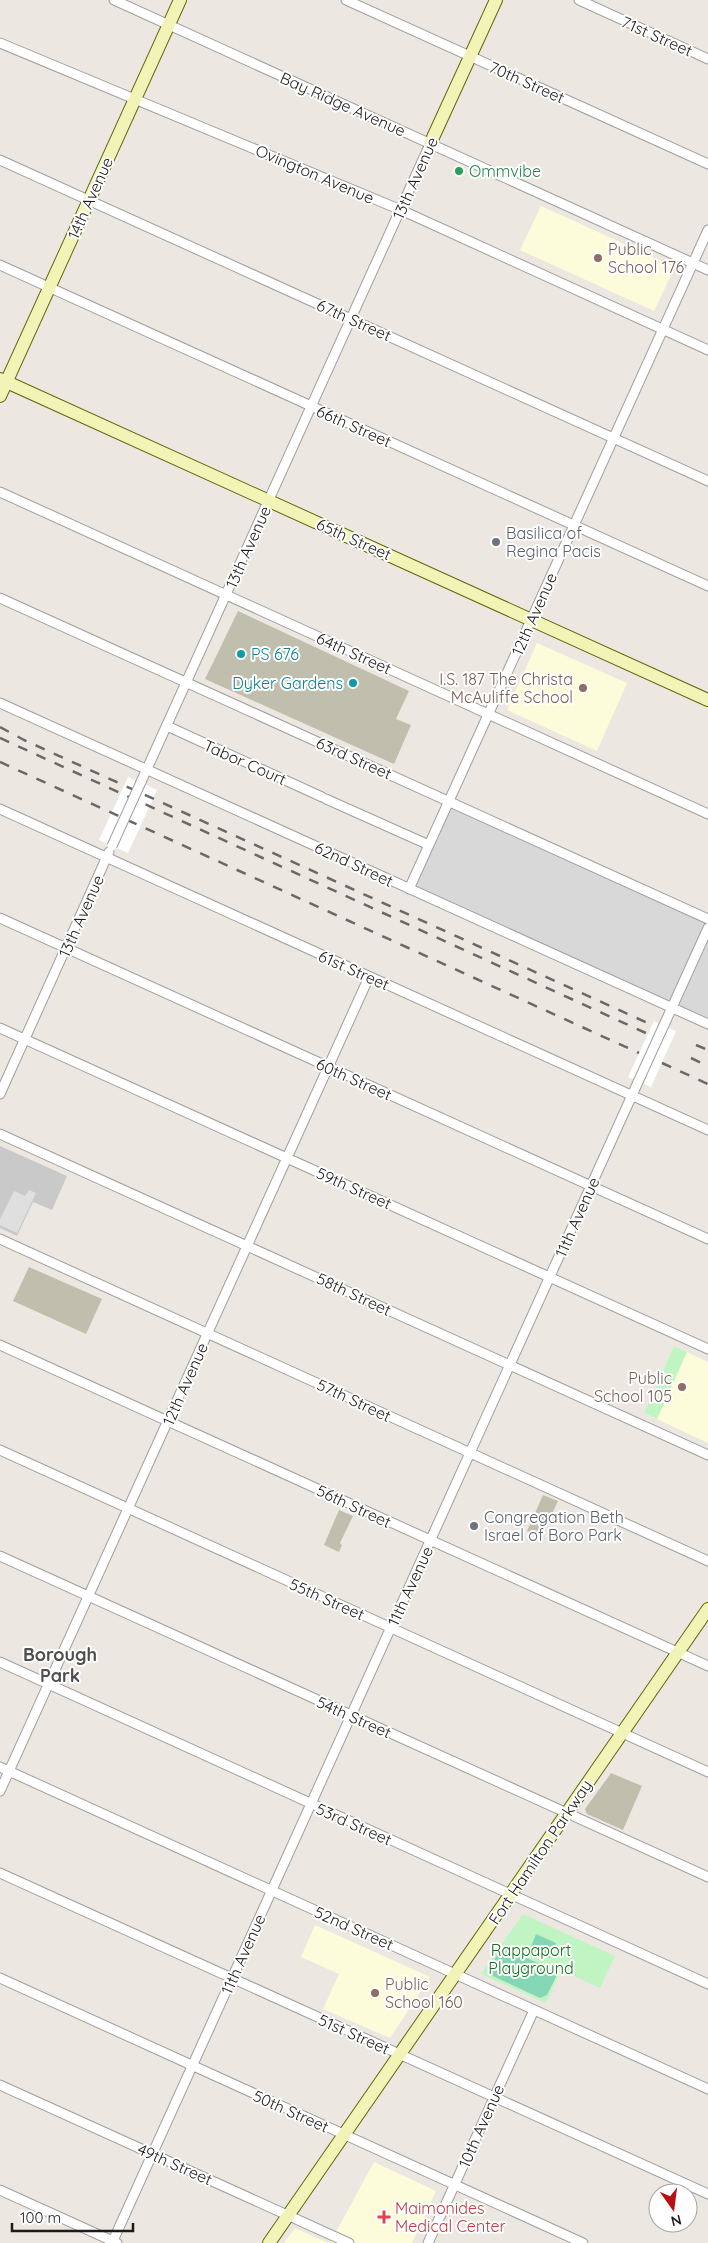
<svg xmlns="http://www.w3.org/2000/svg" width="708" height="2243" font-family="Quicksand,sans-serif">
<rect width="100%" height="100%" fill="#ece8e1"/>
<path fill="#d9d8d8" d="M449 802 708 919V1024L409 889Z"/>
<path fill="#fcfbda" d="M541 206 675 267 654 311 520 250Z
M537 643 627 683 597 751 507 710Z
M674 1346 708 1362V1443L644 1413Z
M315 1925 430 1977 390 2038 323 2009 339 1974 301 1957Z
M374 2162 436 2191 412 2243H330Z
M295 2228 328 2243H284Z"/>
<path fill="#c9c9c9" d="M0 1146 67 1176 52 1210 33 1202 17 1236 0 1228Z"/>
<path fill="#c0bfae" d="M238 611 409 691 396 719 411 725 394 764 205 679Z
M29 1267 102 1299 86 1334 13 1301Z
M543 1495 558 1501 541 1538 527 1531Z
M339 1510 353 1516 340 1543 342 1545 339 1552 324 1545Z
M611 1773 642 1786 623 1830 587 1814 585 1809Z"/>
<path fill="#c0f4c3" d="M674 1346 687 1352 657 1419 644 1413Z
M523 1914 615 1956 600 1988 561 1970 546 2003 481 1974Z"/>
<path fill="#84d6b5" d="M536 1934 556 1943 550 1958 530 1949Z
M505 1948 555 1971 556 1977 547 1995 540 1998 493 1976 490 1970 498 1952Z"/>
<path fill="#dfdfdf" d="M29 1190 36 1193 17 1233 0 1225V1219L14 1191 25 1196Z"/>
<path fill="#fff" d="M128 777 157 790 128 853 99 840Z
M654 1021 676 1031 651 1087 628 1077Z"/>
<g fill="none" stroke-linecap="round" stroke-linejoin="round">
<defs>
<path id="minor" d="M114 0 708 270
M346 0 708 164
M579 0 708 59
M0 43 401 210 708 350
M0 160 708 481
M0 265 708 586
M0 492 708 814
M0 598 708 919
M0 703 708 1024
M167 726 322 797
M141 782 430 144
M326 799 429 845
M0 809 708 1130
M409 889 708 230
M0 918 708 1239
M664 1025 708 928
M0 1028 708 1349
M0 1094 109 852
M0 1134 708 1455
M0 1239 708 1561
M0 1345 708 1666
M0 1450 708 1772
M0 1556 708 1877
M0 1662 708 1984
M0 1767 708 2089
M0 1791 369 977
M0 1873 708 2194
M0 1978 583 2243
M0 2085 349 2243
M0 2190 117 2243
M112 2243 638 1082
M428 2243 534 2010"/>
<path id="secondary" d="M430 144 496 0
M0 379 708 700
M0 396 180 0
M269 2243 708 1609"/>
</defs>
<use href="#minor" stroke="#9f9f9f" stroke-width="11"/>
<use href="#secondary" stroke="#60680c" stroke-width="14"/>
<use href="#minor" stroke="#fff" stroke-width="9"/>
<use href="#secondary" stroke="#f2f4b7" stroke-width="12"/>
<path stroke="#696969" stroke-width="2.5" stroke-dasharray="10 10" stroke-linecap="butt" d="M0 727 24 740 652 1025
M0 738 648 1034
M0 762 639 1053
M696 1045 708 1050
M691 1058 708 1066
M662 1063 708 1084"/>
<defs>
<path id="minor-bridge" d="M112 846 141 782
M638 1082 664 1025"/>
</defs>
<use href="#minor-bridge" stroke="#9f9f9f" stroke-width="11" stroke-linecap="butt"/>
<use href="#minor-bridge" stroke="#fff" stroke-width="9"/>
</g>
<circle fill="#2e9e5b" stroke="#fff" stroke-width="2" cx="459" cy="171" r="5"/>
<g fill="#8d6e63" stroke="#fff" stroke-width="2">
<circle cx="598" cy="258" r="5"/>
<circle cx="583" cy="688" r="5"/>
<circle cx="682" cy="1387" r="5"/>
<circle cx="375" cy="1993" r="5"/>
</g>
<g fill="#6b7280" stroke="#fff" stroke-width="2">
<circle cx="496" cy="542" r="5"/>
<circle cx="474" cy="1526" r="5"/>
</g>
<g fill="#0f9aa8" stroke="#fff" stroke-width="2">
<circle cx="241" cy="654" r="5"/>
<circle cx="353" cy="683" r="5"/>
</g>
<path fill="#e0444e" stroke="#fff" stroke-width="2" d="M381.5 2209.5h5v5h5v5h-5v5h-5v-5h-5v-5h5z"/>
<g text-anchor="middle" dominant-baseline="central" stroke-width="4" stroke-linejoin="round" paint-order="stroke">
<g font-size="16" fill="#1b1b1b" stroke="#fff">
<text transform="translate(657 36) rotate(24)">71st Street</text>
<text transform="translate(527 82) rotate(24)">70th Street</text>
<text transform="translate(343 104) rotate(24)">Bay Ridge Avenue</text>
<text transform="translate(315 174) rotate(23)">Ovington Avenue</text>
<text transform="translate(415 178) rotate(-66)">13th Avenue</text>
<text transform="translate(90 198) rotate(-66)">14th Avenue</text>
<text transform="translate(354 320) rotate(24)">67th Street</text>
<text transform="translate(354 426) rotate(24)">66th Street</text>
<text transform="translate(354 539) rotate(24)">65th Street</text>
<text transform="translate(248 547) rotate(-66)">13th Avenue</text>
<text transform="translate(534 614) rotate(-66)">12th Avenue</text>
<text transform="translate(354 653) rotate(24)">64th Street</text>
<text transform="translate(354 758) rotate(24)">63rd Street</text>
<text transform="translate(245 762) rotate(24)">Tabor Court</text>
<text transform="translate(354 864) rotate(25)">62nd Street</text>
<text transform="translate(81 916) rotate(-66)">13th Avenue</text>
<text transform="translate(354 970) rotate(24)">61st Street</text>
<text transform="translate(354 1079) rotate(24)">60th Street</text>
<text transform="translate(354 1188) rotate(24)">59th Street</text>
<text transform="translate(577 1217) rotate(-66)">11th Avenue</text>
<text transform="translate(354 1294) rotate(25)">58th Street</text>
<text transform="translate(185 1384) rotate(-66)">12th Avenue</text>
<text transform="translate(354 1400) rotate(25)">57th Street</text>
<text transform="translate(354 1506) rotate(25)">56th Street</text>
<text transform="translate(410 1586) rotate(-65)">11th Avenue</text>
<text transform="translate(327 1599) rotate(24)">55th Street</text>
<text transform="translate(354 1717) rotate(24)">54th Street</text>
<text transform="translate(354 1824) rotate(24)">53rd Street</text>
<text transform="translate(540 1852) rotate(-56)">Fort Hamilton Parkway</text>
<text transform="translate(354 1928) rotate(24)">52nd Street</text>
<text transform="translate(243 1954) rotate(-66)">11th Avenue</text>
<text transform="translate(354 2034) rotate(24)">51st Street</text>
<text transform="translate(291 2111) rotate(24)">50th Street</text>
<text transform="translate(481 2126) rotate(-66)">10th Avenue</text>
<text transform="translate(175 2164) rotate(24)">49th Street</text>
</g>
<g font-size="16" fill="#27864d" stroke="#fff" text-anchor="start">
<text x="469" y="171">Ommvibe</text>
</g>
<g font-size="16" fill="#785e54" stroke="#fff" text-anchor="start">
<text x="608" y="249">Public<tspan x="608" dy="18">School 176</tspan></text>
<text x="573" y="679" text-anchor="end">I.S. 187 The Christa<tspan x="573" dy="18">McAuliffe School</tspan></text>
<text x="672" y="1378" text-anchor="end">Public<tspan x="672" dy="18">School 105</tspan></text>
<text x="385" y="1984">Public<tspan x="385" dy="18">School 160</tspan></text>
</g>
<g font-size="16" fill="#5b616d" stroke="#fff" text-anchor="start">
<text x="506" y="533">Basilica of<tspan x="506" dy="18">Regina Pacis</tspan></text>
<text x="484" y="1517">Congregation Beth<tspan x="484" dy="18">Israel of Boro Park</tspan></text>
</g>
<g font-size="16" fill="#0d838f" stroke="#fff" text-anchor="start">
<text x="251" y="654">PS 676</text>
<text x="343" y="683" text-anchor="end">Dyker Gardens</text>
</g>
<g font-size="16" fill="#136f19" stroke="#fff">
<text x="531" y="1950">Rappaport<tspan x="531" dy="18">Playground</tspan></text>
</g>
<g font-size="16" fill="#be3a42" stroke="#fff" text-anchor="start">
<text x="395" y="2208">Maimonides<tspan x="395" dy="18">Medical Center</tspan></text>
</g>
<g font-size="18" font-weight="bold" fill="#4e4e4e" stroke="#fff">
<text x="60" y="1654">Borough<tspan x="60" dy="21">Park</tspan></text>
</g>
</g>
<g transform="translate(673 2208) rotate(166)"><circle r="24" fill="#ffffff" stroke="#a4a4a4"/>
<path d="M0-4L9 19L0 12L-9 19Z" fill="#b80f12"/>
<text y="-8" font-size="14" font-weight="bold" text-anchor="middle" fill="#1b1b1b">N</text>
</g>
<path d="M12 2223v8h121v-8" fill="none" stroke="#1b1b1b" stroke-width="2.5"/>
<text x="20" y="2223" font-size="15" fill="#1b1b1b" stroke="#ffffff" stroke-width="4" paint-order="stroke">100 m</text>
</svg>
